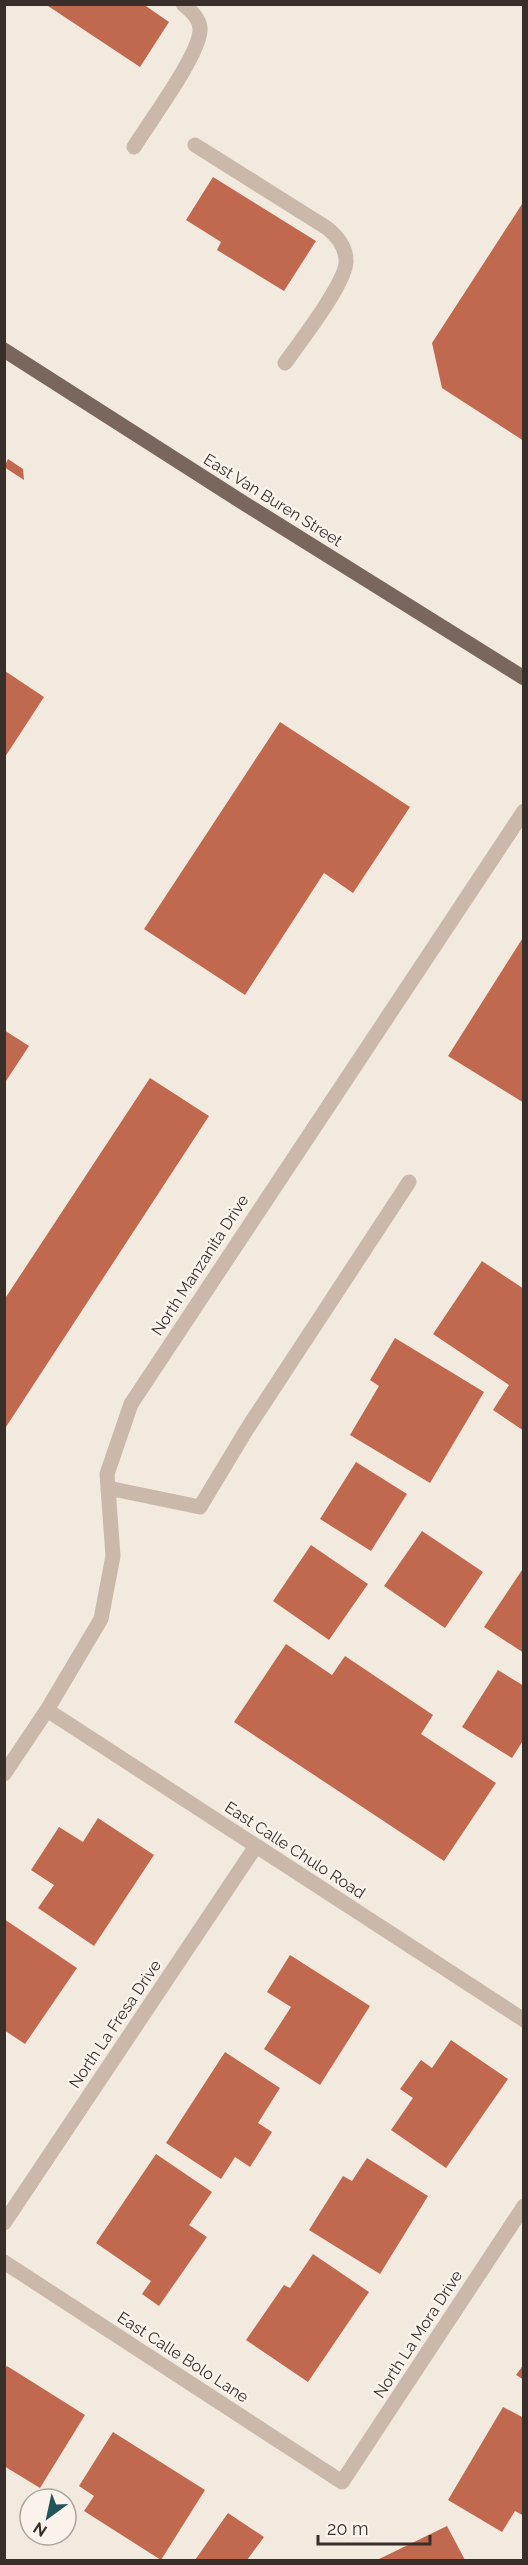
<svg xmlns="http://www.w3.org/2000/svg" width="528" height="2565" font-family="Raleway,sans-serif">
<rect width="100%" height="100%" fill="#f2e9df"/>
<path fill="#c1694e" d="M45 4H143L169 22 140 67Z
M213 177 316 241 284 291 217 250 221 242 186 220Z
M524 201V441L442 388 432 343Z
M8 459 23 469 24 480 4 467Z
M5 671 44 697 5 757Z
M280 722 410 807 353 893 324 873 245 995 144 929Z
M524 936V1103L448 1056Z
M4 1030 29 1046 4 1084Z
M150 1078 209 1116 4 1430V1300Z
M482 1261 524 1289V1431L493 1410 509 1385 433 1334Z
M395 1338 484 1392 430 1483 350 1435 379 1386 370 1380Z
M356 1462 407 1494 371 1551 320 1519Z
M422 1531 483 1572 445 1628 384 1586Z
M311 1545 368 1584 329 1640 273 1601Z
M524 1567V1653L484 1627Z
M286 1644 332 1675 345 1656 433 1715 421 1734 496 1783 444 1861 234 1722Z
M498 1670 524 1686V1739L512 1758 462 1727Z
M98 1818 154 1855 94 1946 38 1908 54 1885 31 1870 59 1827 83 1842Z
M4 1919 77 1968 25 2044 4 2030Z
M290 1955 370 2006 320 2085 264 2049 291 2007 267 1992Z
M451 2040 508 2079 446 2168 391 2130 413 2098 400 2089 421 2060 432 2068Z
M225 2052 280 2088 258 2123 272 2132 250 2167 235 2157 221 2179 166 2143Z
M156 2154 212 2192 189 2225 207 2237 159 2306 142 2294 151 2281 96 2243Z
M367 2158 428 2196 380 2274 309 2230 343 2176 352 2181Z
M313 2254 369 2292 308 2382 246 2340 284 2285 290 2288Z
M524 2364V2380L516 2375Z
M7 2366 85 2415 40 2488 4 2466V2370Z
M503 2407 524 2418V2516L515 2511 502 2532 448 2500Z
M113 2432 205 2490 161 2560 84 2511 94 2496 79 2486Z
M228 2513 264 2537 247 2560H195Z
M447 2526 465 2560H377Z"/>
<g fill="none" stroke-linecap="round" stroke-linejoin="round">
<path stroke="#cab9ab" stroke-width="15" d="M195 145 327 228C337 236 345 245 346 259 349 280 299 343 285 363
M134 147C150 121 198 57 200 31 201 19 191 11 183 4
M108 1488 200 1507 247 1429 409 1182
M47 1710 524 2020
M4 1774 47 1710 101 1619 113 1556 107 1474 131 1404 524 811
M4 2223 256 1846
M4 2262 342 2482 524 2206"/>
<path stroke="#79665c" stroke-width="15" d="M4 350 242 502 524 678"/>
</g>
<g text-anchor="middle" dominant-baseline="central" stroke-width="5" stroke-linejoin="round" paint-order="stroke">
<g font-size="16" fill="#382f2a" stroke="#faf3ec">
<text transform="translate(273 500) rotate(32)">East Van Buren Street</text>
<text transform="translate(200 1265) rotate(-57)">North Manzanita Drive</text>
<text transform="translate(295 1850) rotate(33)">East Calle Chulo Road</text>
<text transform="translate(115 2024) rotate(-56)">North La Fresa Drive</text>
<text transform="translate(418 2334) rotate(-57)">North La Mora Drive</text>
<text transform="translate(183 2357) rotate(33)">East Calle Bolo Lane</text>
</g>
</g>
<rect width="528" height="2565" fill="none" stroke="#382f2a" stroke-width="12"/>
<g transform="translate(48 2517) rotate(213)"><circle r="28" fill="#faf3ec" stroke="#aca59e" stroke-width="1.5"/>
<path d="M0-4.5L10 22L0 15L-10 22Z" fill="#215558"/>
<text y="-9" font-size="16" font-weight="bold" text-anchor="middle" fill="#382f2a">N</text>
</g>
<path d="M318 2535v9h112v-9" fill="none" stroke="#382f2a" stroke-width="3"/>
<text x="327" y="2535" font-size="18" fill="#382f2a" stroke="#faf3ec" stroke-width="4.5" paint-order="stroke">20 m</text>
</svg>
